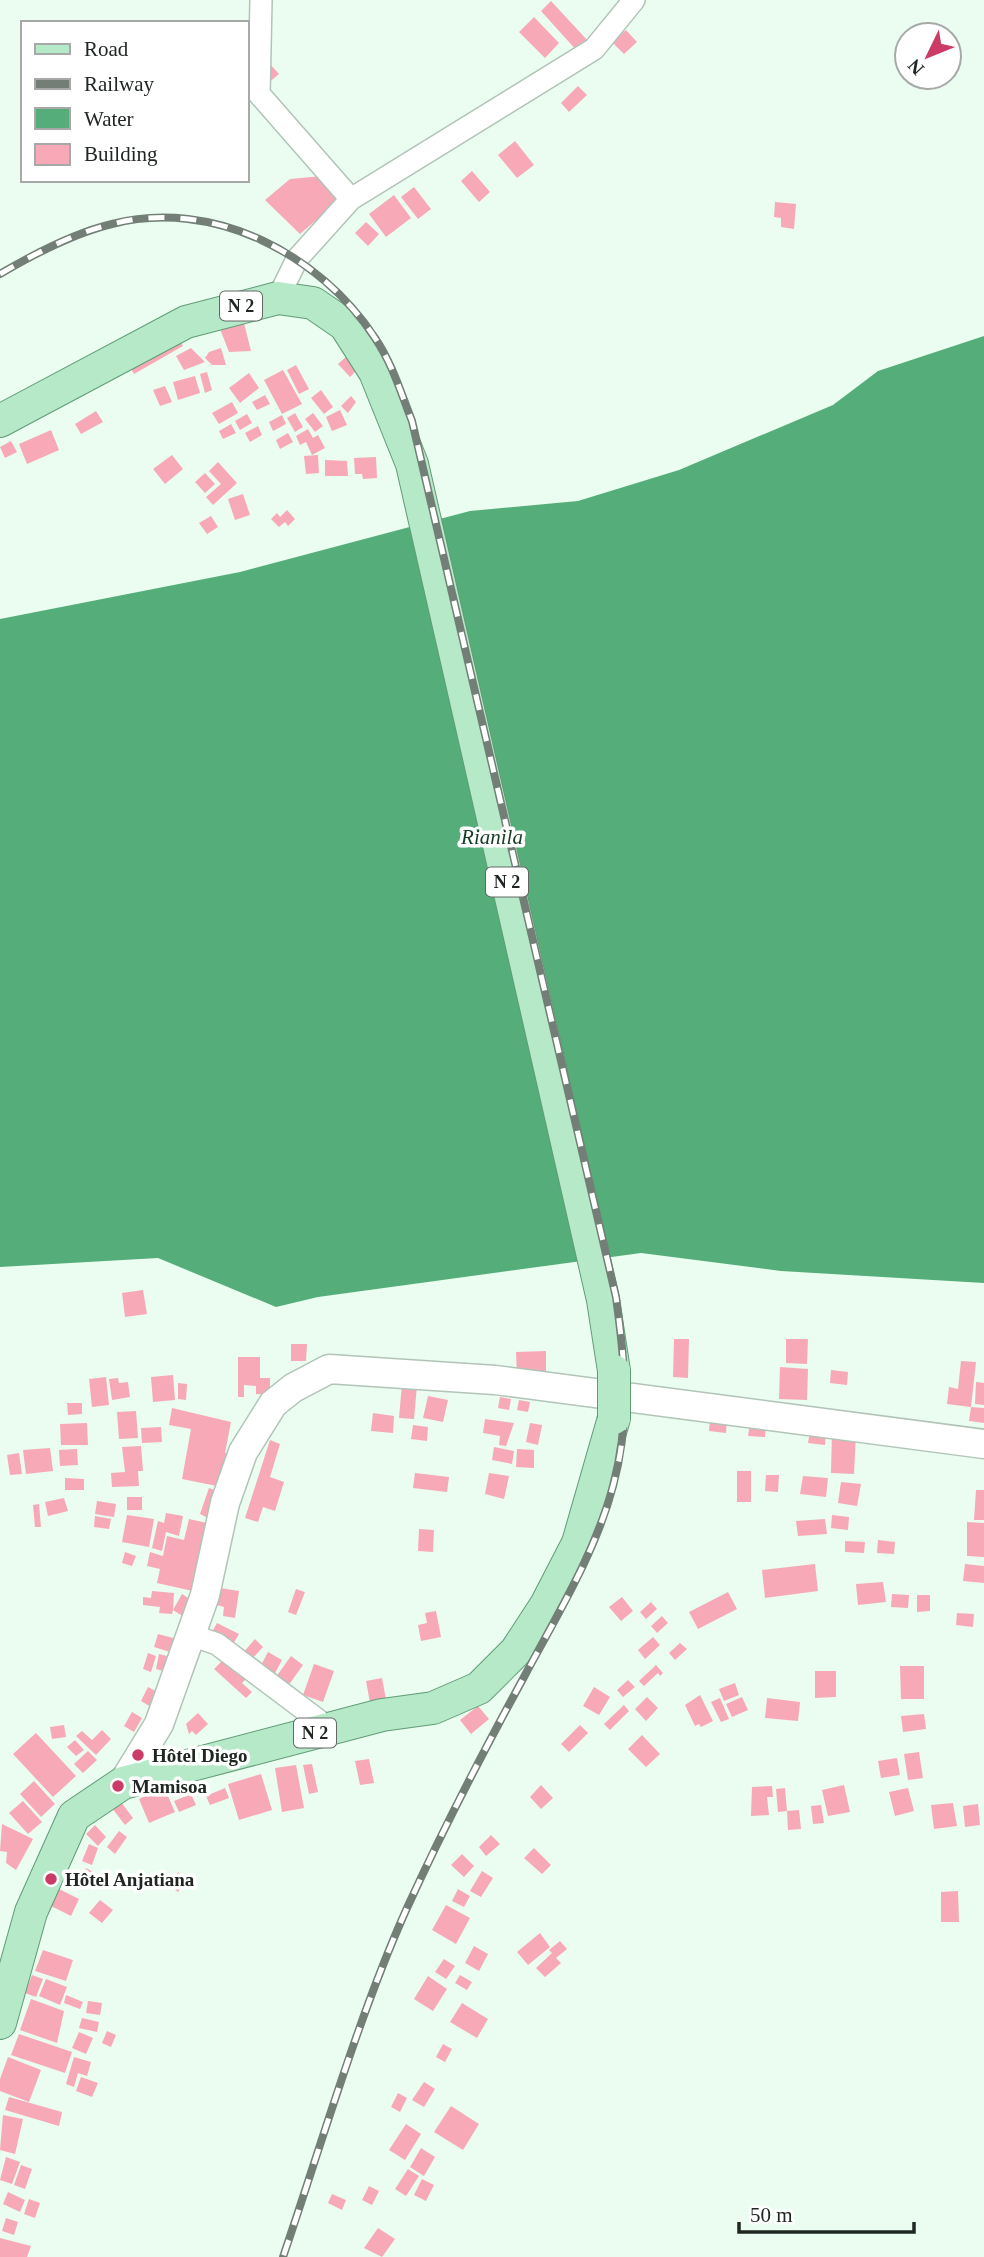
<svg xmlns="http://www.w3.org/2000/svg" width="984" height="2257" font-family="'Times New Roman',serif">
<rect width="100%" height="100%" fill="#eafdf0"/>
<path fill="#55ae79" d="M984 336V1283L781 1271 641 1253 318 1297 276 1307 158 1258 0 1267V619L240 572 470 511 578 501 679 470 833 405 878 371Z"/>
<path fill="#f7a9b7" d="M551 1 589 42 578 52 541 11Z
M534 17 559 43 545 58 519 32Z
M626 30 637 42 624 54 612 42Z
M260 53 279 74 254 95 247 86V64Z
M578 86 587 95 569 112 561 103Z
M515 141 534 165 517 178 498 155Z
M472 171 490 192 479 202 461 181Z
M322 176 337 193 333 206 300 234 265 200 290 179Z
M414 187 431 209 418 219 401 197Z
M394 195 411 218 386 237 369 214Z
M775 202 796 204 794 229 781 227V218L774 217Z
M366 222 379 234 368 246 355 233Z
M244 323 251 351 229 352 220 329Z
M177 335 183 346 134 374 128 363Z
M191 348 205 362 184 370 176 356Z
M221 348 226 365H212L205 358 209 352Z
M348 355 360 367 350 377 338 364Z
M296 365 309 389 299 394 287 370Z
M283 370 302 404 282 414 264 380Z
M207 372 212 390 205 393 200 374Z
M249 373 259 388 240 403 229 388Z
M195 376 200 393 178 400 173 382Z
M165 386 172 402 160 406 153 390Z
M321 390 333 407 324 414 311 398Z
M265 395 270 404 257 410 252 402Z
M351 396 356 402 348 413 341 406Z
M232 402 238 413 219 424 212 413Z
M340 410 347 425 332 431 326 417Z
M96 411 103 422 81 434 75 424Z
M295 413 303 427 295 432 287 418Z
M313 413 323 426 315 432 305 419Z
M247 414 252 423 240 430 235 421Z
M282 415 286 424 273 431 269 422Z
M231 424 236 433 223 439 219 431Z
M258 426 262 435 250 442 245 433Z
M308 429 313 438 318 435 325 448 312 455 306 442 300 445 296 436Z
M51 430 59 450 27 464 19 444Z
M288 433 293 442 280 449 276 440Z
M11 441 17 452 5 458 0 447Z
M172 455 183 469 165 484 153 469Z
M318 455 319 473 306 474 304 456Z
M376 457 377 478 363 479 362 474H355L354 458Z
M325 460 347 461 348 476H325Z
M218 462 237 483 213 505 206 497 221 484 209 471Z
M205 473 215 484 205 493 195 482Z
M243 494 250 515 235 520 228 499Z
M287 510 295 519 288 526 285 522 279 527 271 519 277 513 280 517Z
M211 516 218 527 207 534 199 523Z
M143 1290 147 1314 125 1317 122 1293Z
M674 1339H689L688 1378 673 1377Z
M786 1339H808L807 1364 786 1363Z
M291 1344H307L306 1361H291Z
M546 1351V1374L517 1375 516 1352Z
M238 1357H260V1378H270V1395L256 1394V1386L244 1385V1397H238Z
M961 1361 976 1362 971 1407 947 1404 949 1387 958 1389Z
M780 1367 808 1369 807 1400 779 1399Z
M831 1370 848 1372 847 1385 830 1383Z
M173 1375 175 1400 153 1402 151 1377Z
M106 1377 109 1405 92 1407 89 1379Z
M118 1378 119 1383 128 1382 130 1397 112 1400 109 1379Z
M976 1382 984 1383V1405L975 1404Z
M178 1383 187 1384 186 1400 178 1399Z
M402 1384 417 1385 414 1419 399 1418Z
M428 1396 448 1400 443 1422 423 1418Z
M500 1397 511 1399 509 1410 498 1408Z
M519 1400 530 1402 528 1412 517 1410Z
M67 1403H82V1414L68 1415Z
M971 1407 984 1408V1423L969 1421Z
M172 1408 231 1422 225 1453 233 1454 227 1488 182 1479 191 1429 169 1425Z
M136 1411 138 1438 119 1439 117 1412Z
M373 1413 394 1416 393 1433 371 1431Z
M485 1419 514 1423 506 1446 499 1445 500 1436 483 1433Z
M710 1419 727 1420 726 1433 709 1431Z
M87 1423 88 1445H61L60 1424Z
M530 1423 542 1425 538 1445 526 1442Z
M750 1423 766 1425 765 1437 748 1436Z
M413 1425 428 1427 427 1441 411 1439Z
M161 1427 162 1442 142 1443 141 1428Z
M810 1431 826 1432 825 1445 808 1443Z
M832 1432 856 1434 854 1474 831 1473Z
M270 1440 280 1444 270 1477 284 1482 275 1511 263 1507 258 1522 245 1518Z
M141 1446 143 1471H138L139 1486 112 1487 111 1473 125 1472 122 1447Z
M494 1447 514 1451 512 1464 492 1460Z
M50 1448 53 1471 26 1474 23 1450Z
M77 1449 78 1465 60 1466 59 1450Z
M517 1449 534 1450V1468L516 1467Z
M19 1453 22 1474 10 1475 7 1455Z
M737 1471H751V1502H737Z
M415 1473 449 1477 447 1492 413 1488Z
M489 1473 509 1476 504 1499 485 1494Z
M766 1475H779L778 1492 765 1491Z
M803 1476 828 1478 826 1497 800 1494Z
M65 1478 84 1479V1490H65Z
M841 1482 861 1484 857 1506 838 1503Z
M209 1488 220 1492 210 1519 200 1514Z
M976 1490H984V1520H974Z
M127 1497H142V1510H127Z
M64 1498 68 1511 48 1516 45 1502Z
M97 1501 116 1504 114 1517 95 1514Z
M39 1504 41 1527H35L33 1505Z
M166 1513 183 1516 179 1536 166 1532 162 1551 152 1548 158 1521 164 1523Z
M127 1515 154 1519 149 1547 122 1542Z
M832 1515 849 1517 848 1530 831 1528Z
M95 1516 111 1519 109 1529 94 1527Z
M189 1519 207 1523 197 1592 157 1583 160 1569 147 1566 150 1552 163 1556 167 1536 184 1540Z
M825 1519 827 1534 798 1536 796 1521Z
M967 1522 984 1523V1557L967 1556Z
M419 1529 434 1530 433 1552 418 1551Z
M878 1540 895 1542 894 1554 877 1553Z
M845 1541 865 1542 864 1553 845 1552Z
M125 1552 136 1556 132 1566 122 1563Z
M815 1564 818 1591 765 1598 762 1570Z
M965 1564 984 1566V1583L963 1581Z
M883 1582 886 1602 858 1605 856 1584Z
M220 1588 239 1591 235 1618 223 1616 224 1607 217 1605Z
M296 1589 305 1592 296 1615 288 1612Z
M152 1591 174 1593 173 1610 182 1594 193 1601 184 1617 173 1610 172 1614 159 1613 160 1607 143 1605V1597L151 1598Z
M728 1592 737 1609 698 1629 689 1612Z
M892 1594 909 1595 908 1608 891 1607Z
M917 1595H930V1611L917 1612Z
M622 1597 633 1611 621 1621 609 1607Z
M651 1602 657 1609 646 1619 640 1612Z
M436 1611 441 1637 421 1641 418 1625 427 1623 425 1613Z
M957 1613 974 1614 973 1627 956 1625Z
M662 1616 668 1623 657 1633 651 1626Z
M217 1623 239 1634 233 1644 212 1632Z
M158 1634 177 1639 173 1653 154 1647Z
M653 1637 660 1645 645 1659 638 1650Z
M255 1639 263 1647 250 1661 242 1654Z
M680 1643 687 1649 675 1660 669 1653Z
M218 1648 249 1676 242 1683 252 1692 246 1698 214 1669 221 1662 213 1655Z
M268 1652 282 1660 273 1677 259 1669Z
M148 1653 156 1656 151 1672 143 1669Z
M159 1654 171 1657 167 1672 156 1669Z
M291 1656 303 1665 288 1686 276 1677Z
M314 1664 334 1671 323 1702 303 1695Z
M656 1665 663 1673 660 1676 658 1673 644 1686 639 1681Z
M900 1666H924V1699H901Z
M815 1671H836V1697L815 1698Z
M382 1678 387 1705 371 1708 366 1681Z
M628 1680 635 1687 623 1697 617 1690Z
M735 1683 739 1695 724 1701 719 1689Z
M148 1687 159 1693 151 1707 141 1701Z
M594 1687 610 1697 599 1715 583 1706Z
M700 1695 713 1721 701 1727 699 1724 695 1726 685 1705Z
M647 1697 658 1708 646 1721 635 1709Z
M742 1697 748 1710 732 1717 726 1704Z
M720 1698 729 1719 721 1722 711 1702Z
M767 1698 800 1702 798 1721 765 1718Z
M624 1705 629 1711 610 1730 604 1724Z
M478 1706 489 1719 471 1734 460 1720Z
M132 1712 142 1718 134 1732 124 1726Z
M198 1713 208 1724 196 1735 192 1731 189 1734 186 1724Z
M924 1714 926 1729 903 1732 901 1716Z
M64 1725 66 1737 52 1739 50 1727Z
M580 1725 588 1733 569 1752 561 1744Z
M102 1730 111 1739 96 1755 76 1736 82 1731 92 1740Z
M36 1733 76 1776 53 1797 13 1754Z
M642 1735 660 1754 646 1767 628 1749Z
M75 1740 84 1750 76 1756 67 1747Z
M88 1751 97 1760 83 1773 74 1764Z
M919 1752 923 1778 908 1780 904 1754Z
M897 1758 900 1775 881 1778 878 1761Z
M369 1759 374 1783 360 1785 355 1761Z
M312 1764 318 1792 309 1794 303 1765Z
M296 1765 304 1808 282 1812 275 1768Z
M261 1774 272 1810 239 1820 228 1784Z
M34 1781 55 1804 41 1817 20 1794Z
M541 1785 553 1798 541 1809 530 1797Z
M844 1785 850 1812 828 1816 822 1790Z
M772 1786 773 1797H767L769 1815 751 1816 752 1787Z
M164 1787 175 1812 149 1823 139 1799Z
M225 1788 229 1798 210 1805 206 1796Z
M785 1788 787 1811 778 1812 776 1789Z
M908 1788 914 1811 895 1816 889 1792Z
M191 1794 196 1805 179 1812 174 1801Z
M23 1801 42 1822 28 1834 9 1813Z
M121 1802 133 1818 125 1825 112 1808Z
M953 1803 957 1826 934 1829 931 1805Z
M978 1804 980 1825 965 1827 963 1806Z
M821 1805 824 1823 813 1824 811 1806Z
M799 1810 801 1829 788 1830 787 1811Z
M2 1824 33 1839 16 1870 6 1863 7 1852 0 1851Z
M95 1825 106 1837 98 1846 86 1834Z
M119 1831 127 1837 115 1854 107 1847Z
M491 1835 500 1844 486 1856 479 1847Z
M89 1844 98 1848 92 1865 82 1861Z
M534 1848 551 1865 542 1874 524 1858Z
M462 1854 474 1866 464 1877 451 1865Z
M86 1868 102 1877 97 1885 81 1877Z
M482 1871 493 1878 481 1897 470 1891Z
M178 1872 188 1879 178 1892 169 1885Z
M55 1887 79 1899 71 1916 47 1904Z
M458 1889 470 1896 464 1907 452 1901Z
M958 1891 959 1922H941V1892Z
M100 1900 113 1910 102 1923 89 1913Z
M446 1905 470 1918 456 1944 432 1930Z
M540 1933 550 1947 528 1965 517 1952Z
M560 1941 567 1949 556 1958 561 1963 545 1977 536 1968 552 1953 549 1950Z
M474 1946 488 1954 479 1971 465 1963Z
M43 1950 73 1960 66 1981 35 1971Z
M444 1959 455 1966 446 1979 435 1972Z
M32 1975 43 1979 36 1997 25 1993Z
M460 1975 472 1982 467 1990 455 1983Z
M428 1976 447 1989 433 2011 414 1999Z
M46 1979 67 1987 60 2005 39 1996Z
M66 1995 83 2002 80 2009 64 2003Z
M31 1999 64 2011 57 2043 20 2030Z
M88 2001 102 2003 100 2015 86 2013Z
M462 2003 488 2019 477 2038 450 2022Z
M82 2018 99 2022 97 2032 79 2028Z
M107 2031 116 2035 111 2047 102 2043Z
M79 2032 93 2038 86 2054 72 2048Z
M19 2034 72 2052 65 2073 11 2055Z
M443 2044 452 2049 445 2062 436 2057Z
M8 2057 41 2070 29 2102 0 2091V2079Z
M74 2057 91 2062 87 2076 78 2073 74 2087 66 2084Z
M81 2077 98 2083 92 2097 76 2091Z
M424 2082 435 2089 424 2107 412 2100Z
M398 2093 407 2098 400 2112 391 2107Z
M9 2097 62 2112 59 2126 5 2110Z
M451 2106 479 2124 463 2150 434 2132Z
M3 2115 23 2119 15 2154 0 2150Z
M406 2124 421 2134 405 2160 389 2150Z
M421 2148 435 2157 424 2176 410 2167Z
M6 2157 20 2162 12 2184 0 2180Z
M21 2165 32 2169 25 2189 14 2185Z
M408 2169 419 2176 406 2196 395 2189Z
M422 2179 434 2185 426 2201 414 2195Z
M369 2186 379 2191 372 2205 362 2200Z
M8 2192 25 2200 20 2212 3 2204Z
M332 2194 346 2200 342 2210 328 2203Z
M29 2199 40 2203 35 2218 24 2214Z
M6 2218 18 2222 14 2235 2 2231Z
M378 2228 395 2239 382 2257 364 2248Z
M0 2238 31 2246 27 2257H0Z"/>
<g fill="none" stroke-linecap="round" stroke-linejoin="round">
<defs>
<path id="street" d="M261 0 259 94 351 199
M278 298 297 259 351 199 594 49 634 0
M189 1634 217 1644 330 1729"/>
<path id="secondary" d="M123 1783 159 1724 205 1595 225 1503 243 1452 273 1404 293 1388 329 1369 495 1380 984 1444"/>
<path id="primary" d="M0 421 186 322 278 298 313 303 345 325 375 372 412 464 603 1300 614 1371
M0 2023 31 1912 74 1816 123 1783 382 1715 433 1708 479 1688 516 1651 546 1605 578 1543 614 1418"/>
</defs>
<use href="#street" stroke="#b1c4b7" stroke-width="24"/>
<use href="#secondary" stroke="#b1c4b7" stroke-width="31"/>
<use href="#primary" stroke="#619b76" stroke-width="34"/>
<use href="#street" stroke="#fff" stroke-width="21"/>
<use href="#secondary" stroke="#fff" stroke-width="28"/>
<use href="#primary" stroke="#b5e9c8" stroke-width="32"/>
<defs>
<path id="rail" d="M0 274C34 254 74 233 112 224 213 198 320 254 375 338 392 363 401 393 412 421L616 1297C625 1363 631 1419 613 1486 595 1554 557 1615 524 1677 483 1752 443 1829 407 1908 358 2017 322 2143 283 2257"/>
</defs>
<use href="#rail" stroke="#727e76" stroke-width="8"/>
<use href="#rail" stroke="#fff" stroke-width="5" stroke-dasharray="16" stroke-linecap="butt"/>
<defs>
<path id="primary-bridge" d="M614 1418V1371"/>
</defs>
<use href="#primary-bridge" stroke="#619b76" stroke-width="34" stroke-linecap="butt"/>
<use href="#primary-bridge" stroke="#b5e9c8" stroke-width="32"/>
</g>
<g fill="#ca3b65" stroke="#fff" stroke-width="2.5">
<circle cx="138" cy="1755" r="7"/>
<circle cx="118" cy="1786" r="7"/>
<circle cx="51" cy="1879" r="7"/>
</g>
<g text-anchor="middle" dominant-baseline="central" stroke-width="7" stroke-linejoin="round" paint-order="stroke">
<g fill="#fff" stroke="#636864" stroke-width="2">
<rect x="220" y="291.5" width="42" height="29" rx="5"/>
<rect x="486" y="867.5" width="42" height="29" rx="5"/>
<rect x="294" y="1718.5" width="42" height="29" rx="5"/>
</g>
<g font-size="18" font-weight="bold" fill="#202722">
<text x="241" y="306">N 2</text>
<text x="507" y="882">N 2</text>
<text x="315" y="1733">N 2</text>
</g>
<g font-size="19" font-weight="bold" fill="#202722" stroke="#fff" text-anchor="start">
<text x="152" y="1755">Hôtel Diego</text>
<text x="132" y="1786">Mamisoa</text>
<text x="65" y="1879">Hôtel Anjatiana</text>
</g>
<g font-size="21" font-style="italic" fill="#173d27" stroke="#fff">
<text x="492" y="837">Rianila</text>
</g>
</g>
<rect x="21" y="21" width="228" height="161" fill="#ffffff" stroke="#a6a9a7" stroke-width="2"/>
<rect x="35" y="44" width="35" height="10" fill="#b5e9c8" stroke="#a6a9a7" stroke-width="2"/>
<text x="84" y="56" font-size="21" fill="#202722">Road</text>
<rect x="35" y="79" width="35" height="10" fill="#727e76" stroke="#a6a9a7" stroke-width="2"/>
<text x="84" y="91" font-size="21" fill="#202722">Railway</text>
<rect x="35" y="108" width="35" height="21" fill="#55ae79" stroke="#a6a9a7" stroke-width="2"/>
<text x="84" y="126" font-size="21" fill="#202722">Water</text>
<rect x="35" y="144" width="35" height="21" fill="#f7a9b7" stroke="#a6a9a7" stroke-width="2"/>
<text x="84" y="161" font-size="21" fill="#202722">Building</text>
<g transform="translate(928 56) rotate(227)"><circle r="33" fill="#ffffff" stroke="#a6a9a7" stroke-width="2"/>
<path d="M0-5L12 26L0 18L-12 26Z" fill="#ca3b65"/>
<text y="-10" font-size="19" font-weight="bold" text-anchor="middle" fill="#202722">N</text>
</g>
<path d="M739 2222v10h175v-10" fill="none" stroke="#202722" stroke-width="3.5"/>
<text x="750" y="2222" font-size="21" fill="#202722" stroke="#ffffff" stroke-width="5" paint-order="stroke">50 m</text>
</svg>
